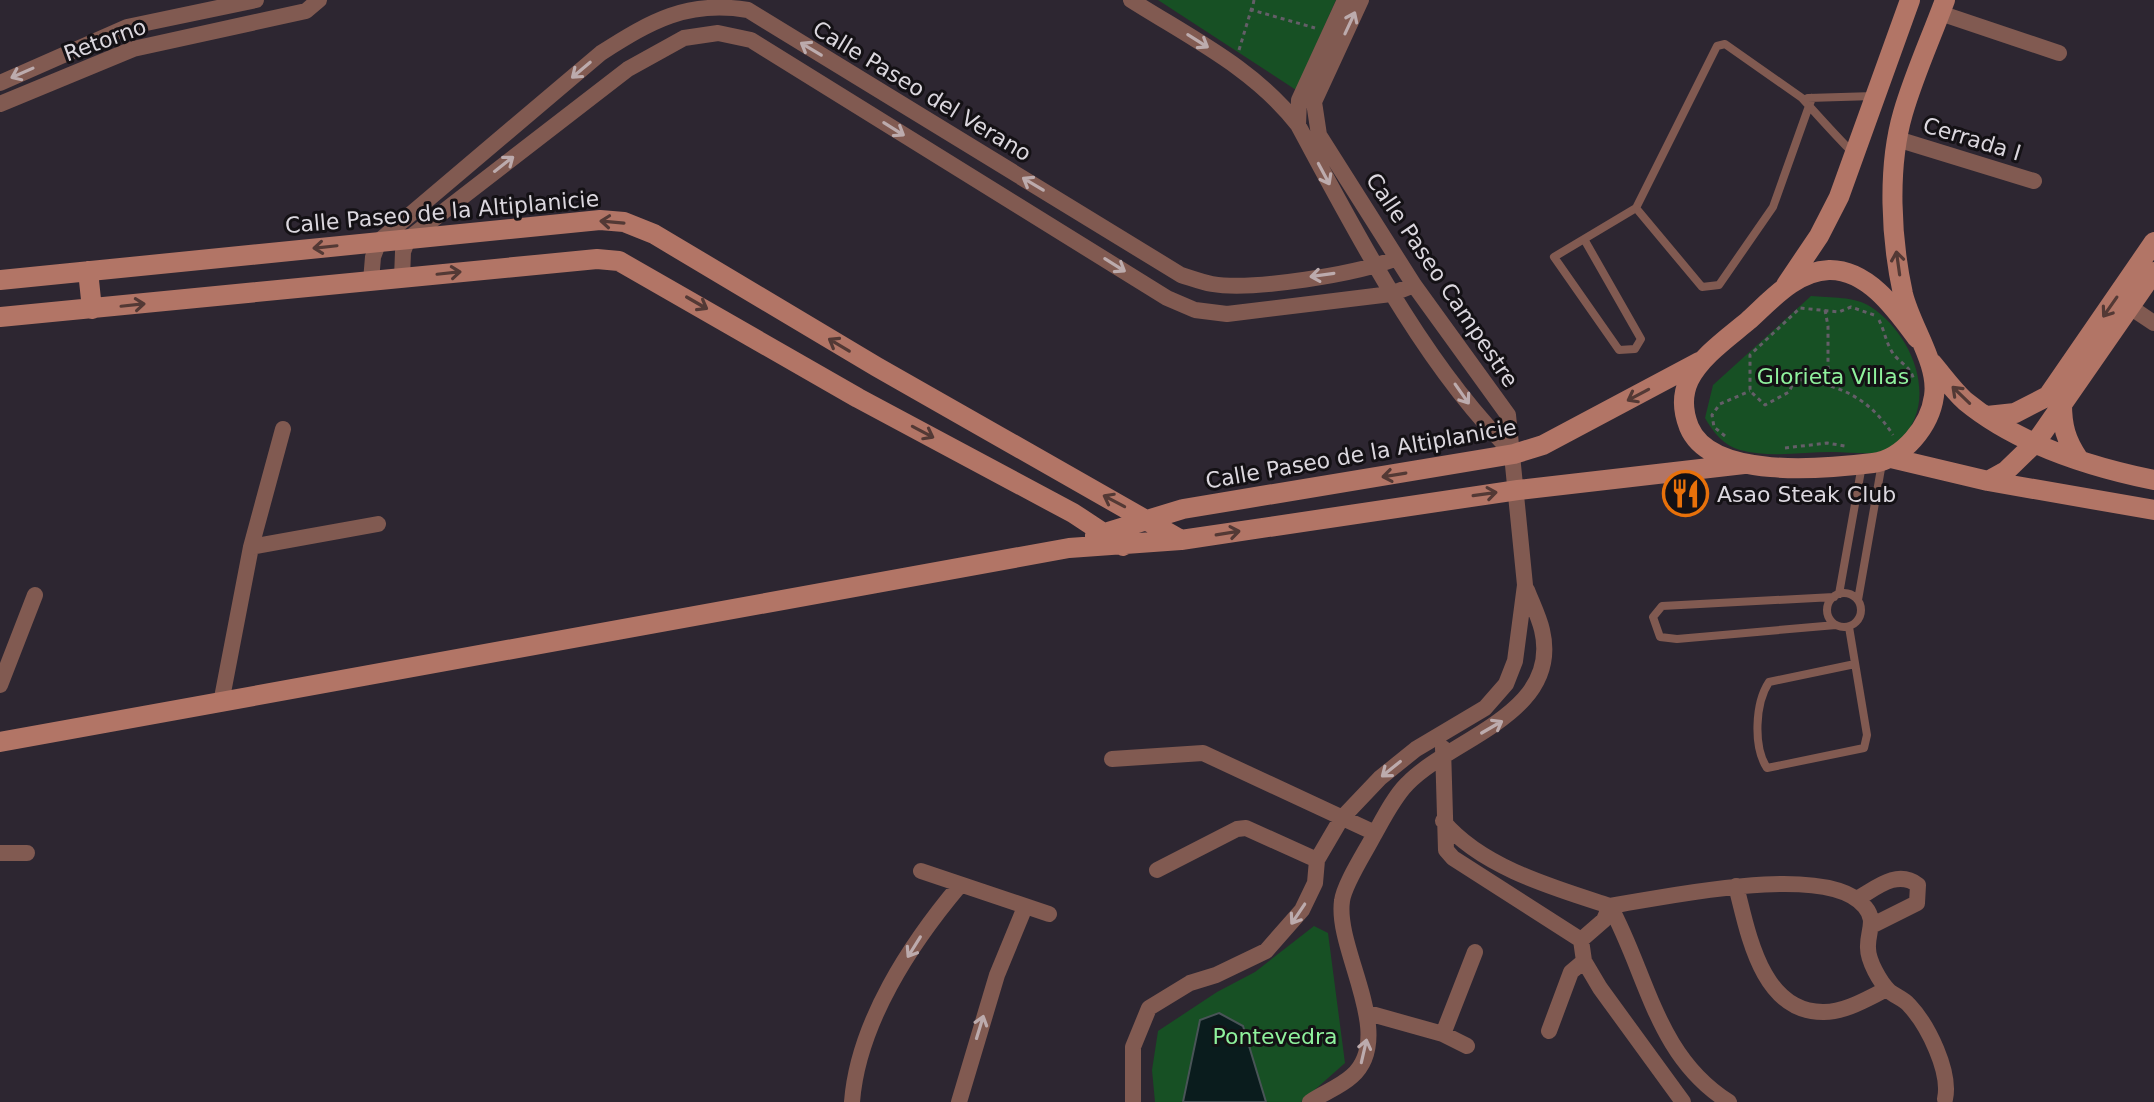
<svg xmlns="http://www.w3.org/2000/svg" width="2154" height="1102" font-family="'DejaVu Sans',sans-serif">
<rect width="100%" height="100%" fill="#2d2631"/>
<path fill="#175024" d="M1158 0H1336L1296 90Z
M1811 296C1830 298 1855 296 1871 307 1914 335 1941 405 1897 443 1892 447 1881 452 1875 453 1861 454 1846 452 1832 452 1802 452 1769 458 1740 450 1724 446 1713 432 1705 418L1713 385Z
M1314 926 1328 933 1345 1063 1301 1102H1155L1152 1070 1158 1031 1217 992 1255 972Z"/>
<path fill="#0a1c1d" stroke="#495457" stroke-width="2" d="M1219 1013 1243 1026 1266 1102H1183L1200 1020Z"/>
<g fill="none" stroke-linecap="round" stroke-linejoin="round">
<path stroke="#645e68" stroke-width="3" stroke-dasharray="4 4" stroke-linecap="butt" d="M1254 0 1252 10 1315 28
M1239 50 1252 7
M1825 310 1828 326V382
M1874 315 1851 307 1839 312 1800 308 1750 355V391L1765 405 1789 392 1795 379C1838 384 1869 397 1893 435
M1879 320C1885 332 1887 347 1895 356 1904 366 1911 367 1914 381
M1725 436 1714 427 1712 415 1720 404 1750 391
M1785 448 1827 443 1845 446"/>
<path stroke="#815a51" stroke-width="8" d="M1808 98 1874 96
M1812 98 1809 106 1773 207 1719 285 1702 287 1636 208 1717 46 1725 44 1802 98C1819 117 1836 136 1854 154
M1584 239 1641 339 1635 349 1619 350 1554 257 1636 208
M1827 610a17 17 0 1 1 34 0a17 17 0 1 1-34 0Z
M1839 594 1862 465
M1834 597 1662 606 1653 617 1660 637 1677 639 1836 625
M1858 600 1882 463
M1849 627 1867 735 1864 748 1767 768C1753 747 1755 703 1769 682L1855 664"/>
<path stroke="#815a51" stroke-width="16" d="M1131 0C1191 38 1255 69 1298 125
M1345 0 1299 100 1298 125C1358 236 1424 366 1514 454
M1940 13 2059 53
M0 83 127 27 256 0
M0 104 133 49 306 11 319 0
M1897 139 2034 181
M402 278 403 252 408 239 628 69 684 38 718 33 751 40 1167 298 1195 310 1227 314 1391 294 1414 285
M371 281 373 257 379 241 601 53C651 21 687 0 748 10L1181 275C1191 278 1201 282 1212 284 1252 291 1359 274 1397 258
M2130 307 2154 323
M251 547 378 524
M0 685 35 595
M221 703 251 547 283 429
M1443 748 1446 850 1453 858 1581 940 1584 961 1571 972 1549 1031
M1112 759 1203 753 1375 833
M1443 821C1481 867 1554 888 1610 906 1648 976 1656 1056 1729 1102
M0 853H27
M1157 870 1237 829 1246 828 1317 860
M921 871 1049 914
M1736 886C1748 932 1761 1013 1824 1012 1846 1012 1868 998 1887 989
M1857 899C1876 888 1897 869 1918 885L1917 903 1873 925
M1581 940 1604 920 1610 906C1662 898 1829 860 1865 907 1877 921 1867 932 1868 948 1868 961 1880 982 1889 991 1895 996 1904 999 1909 1005 1928 1025 1951 1072 1945 1099
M1584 961 1600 988 1683 1102
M1368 1013 1443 1034 1467 1046
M1443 1034 1475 952
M852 1102C858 1023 911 943 960 885
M959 1102 997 975 1025 907
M1133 1102V1047L1149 1008 1190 983 1216 975 1266 951 1302 910 1315 883 1317 860 1341 819 1380 778 1416 749 1485 708 1506 684 1515 661 1525 585 1508 415 1414 285 1319 135 1314 102 1361 0
M1310 1102C1323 1093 1340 1087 1352 1076 1397 1036 1335 950 1342 901 1344 884 1366 851 1374 835 1383 819 1394 797 1407 784 1451 738 1562 714 1542 630 1539 617 1532 603 1527 590"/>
<path stroke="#b27566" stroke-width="20" d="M88 271 92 309
M0 280 600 220 624 222 654 234 877 367 1181 540
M1786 285 1819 236 1839 197 1910 0
M0 317 597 259 619 261 858 398 1073 513 1123 546
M1917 338C1897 311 1868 269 1829 270 1796 271 1771 300 1749 320 1729 337 1701 356 1689 380 1682 395 1683 412 1689 427 1711 480 1824 469 1873 463 1903 459 1930 426 1934 396 1939 364 1911 327 1903 294 1891 239 1887 168 1903 113 1914 75 1931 38 1945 0
M1932 363C1943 376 1953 390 1965 401 2016 443 2090 467 2154 480
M2062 404C2062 426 2066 440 2078 458
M1987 416 2015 413 2048 396 2154 242
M1891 458 1988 481 2154 510
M1988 481 2006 471 2036 442 2154 272
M1095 536 1183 509 1514 454 1543 445 1699 362
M0 742 1069 548 1181 540 1518 490 1744 464"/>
</g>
<defs><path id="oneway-shaft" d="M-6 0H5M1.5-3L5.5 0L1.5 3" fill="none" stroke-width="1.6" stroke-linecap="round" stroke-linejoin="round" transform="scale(2)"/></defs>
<g stroke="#bcabad">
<use href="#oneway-shaft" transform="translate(1350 23) rotate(-65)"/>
<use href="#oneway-shaft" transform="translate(1198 41) rotate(32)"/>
<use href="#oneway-shaft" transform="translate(811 49) rotate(-149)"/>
<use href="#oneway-shaft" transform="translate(581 70) rotate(140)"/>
<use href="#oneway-shaft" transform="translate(22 73) rotate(156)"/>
<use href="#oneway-shaft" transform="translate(894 129) rotate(32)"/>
<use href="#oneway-shaft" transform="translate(504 164) rotate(-38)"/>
<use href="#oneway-shaft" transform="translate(1324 174) rotate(62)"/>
<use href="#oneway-shaft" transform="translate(1033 184) rotate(-149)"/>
<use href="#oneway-shaft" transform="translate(1115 265) rotate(32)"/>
<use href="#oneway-shaft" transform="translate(1322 275) rotate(172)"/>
<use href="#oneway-shaft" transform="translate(1462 394) rotate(55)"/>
<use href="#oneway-shaft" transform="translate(1492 727) rotate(-30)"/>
<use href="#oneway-shaft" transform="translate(1391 769) rotate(141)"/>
<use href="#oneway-shaft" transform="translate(1298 914) rotate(124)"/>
<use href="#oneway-shaft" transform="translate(914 947) rotate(122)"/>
<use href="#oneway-shaft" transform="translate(980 1027) rotate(-73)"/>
<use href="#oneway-shaft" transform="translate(1364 1051) rotate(-77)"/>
</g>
<g stroke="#533935">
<use href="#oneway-shaft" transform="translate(612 222) rotate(-175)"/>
<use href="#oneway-shaft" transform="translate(325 247) rotate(174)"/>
<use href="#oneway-shaft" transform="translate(1898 263) rotate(-98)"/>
<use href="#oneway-shaft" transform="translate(449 273) rotate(-6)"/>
<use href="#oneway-shaft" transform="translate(697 303) rotate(30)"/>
<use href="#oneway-shaft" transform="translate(133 305) rotate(-6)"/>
<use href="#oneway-shaft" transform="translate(2110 307) rotate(125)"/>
<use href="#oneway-shaft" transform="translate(839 345) rotate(-149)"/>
<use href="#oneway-shaft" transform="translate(1638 395) rotate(152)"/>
<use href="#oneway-shaft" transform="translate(1961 395) rotate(-136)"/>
<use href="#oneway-shaft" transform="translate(923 432) rotate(28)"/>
<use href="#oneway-shaft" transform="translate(1394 475) rotate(171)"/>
<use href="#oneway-shaft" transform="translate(1485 494) rotate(-8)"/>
<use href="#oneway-shaft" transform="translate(1114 501) rotate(-152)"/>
<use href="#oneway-shaft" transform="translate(1228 533) rotate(-9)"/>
</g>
<defs>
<symbol id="restaurant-ring" viewBox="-11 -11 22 22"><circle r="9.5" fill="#141115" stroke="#e8710a" stroke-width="1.5"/><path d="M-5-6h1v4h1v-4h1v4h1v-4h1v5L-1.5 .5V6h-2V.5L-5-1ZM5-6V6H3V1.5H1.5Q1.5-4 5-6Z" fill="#e8710a"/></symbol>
</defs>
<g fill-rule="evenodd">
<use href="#restaurant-ring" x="1660" y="468" width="51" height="51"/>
</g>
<g text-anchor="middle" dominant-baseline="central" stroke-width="6" stroke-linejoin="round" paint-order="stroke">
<g font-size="22" fill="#dbd7de" stroke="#141115">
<text transform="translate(105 40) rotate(-20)">Retorno</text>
<text transform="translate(922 91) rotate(31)">Calle Paseo del Verano</text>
<text transform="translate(1972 139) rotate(17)">Cerrada I</text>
<text transform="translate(442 212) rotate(-5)">Calle Paseo de la Altiplanicie</text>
<text transform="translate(1442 280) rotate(56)">Calle Paseo Campestre</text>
<text transform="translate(1361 454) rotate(-10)">Calle Paseo de la Altiplanicie</text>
</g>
<g font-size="22" fill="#8ff19d" stroke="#141115">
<text x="1833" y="376">Glorieta Villas</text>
<text x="1275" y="1036">Pontevedra</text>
</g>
<g font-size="22" fill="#dbd7de" stroke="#141115" text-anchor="start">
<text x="1717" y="494">Asao Steak Club</text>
</g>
</g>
</svg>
